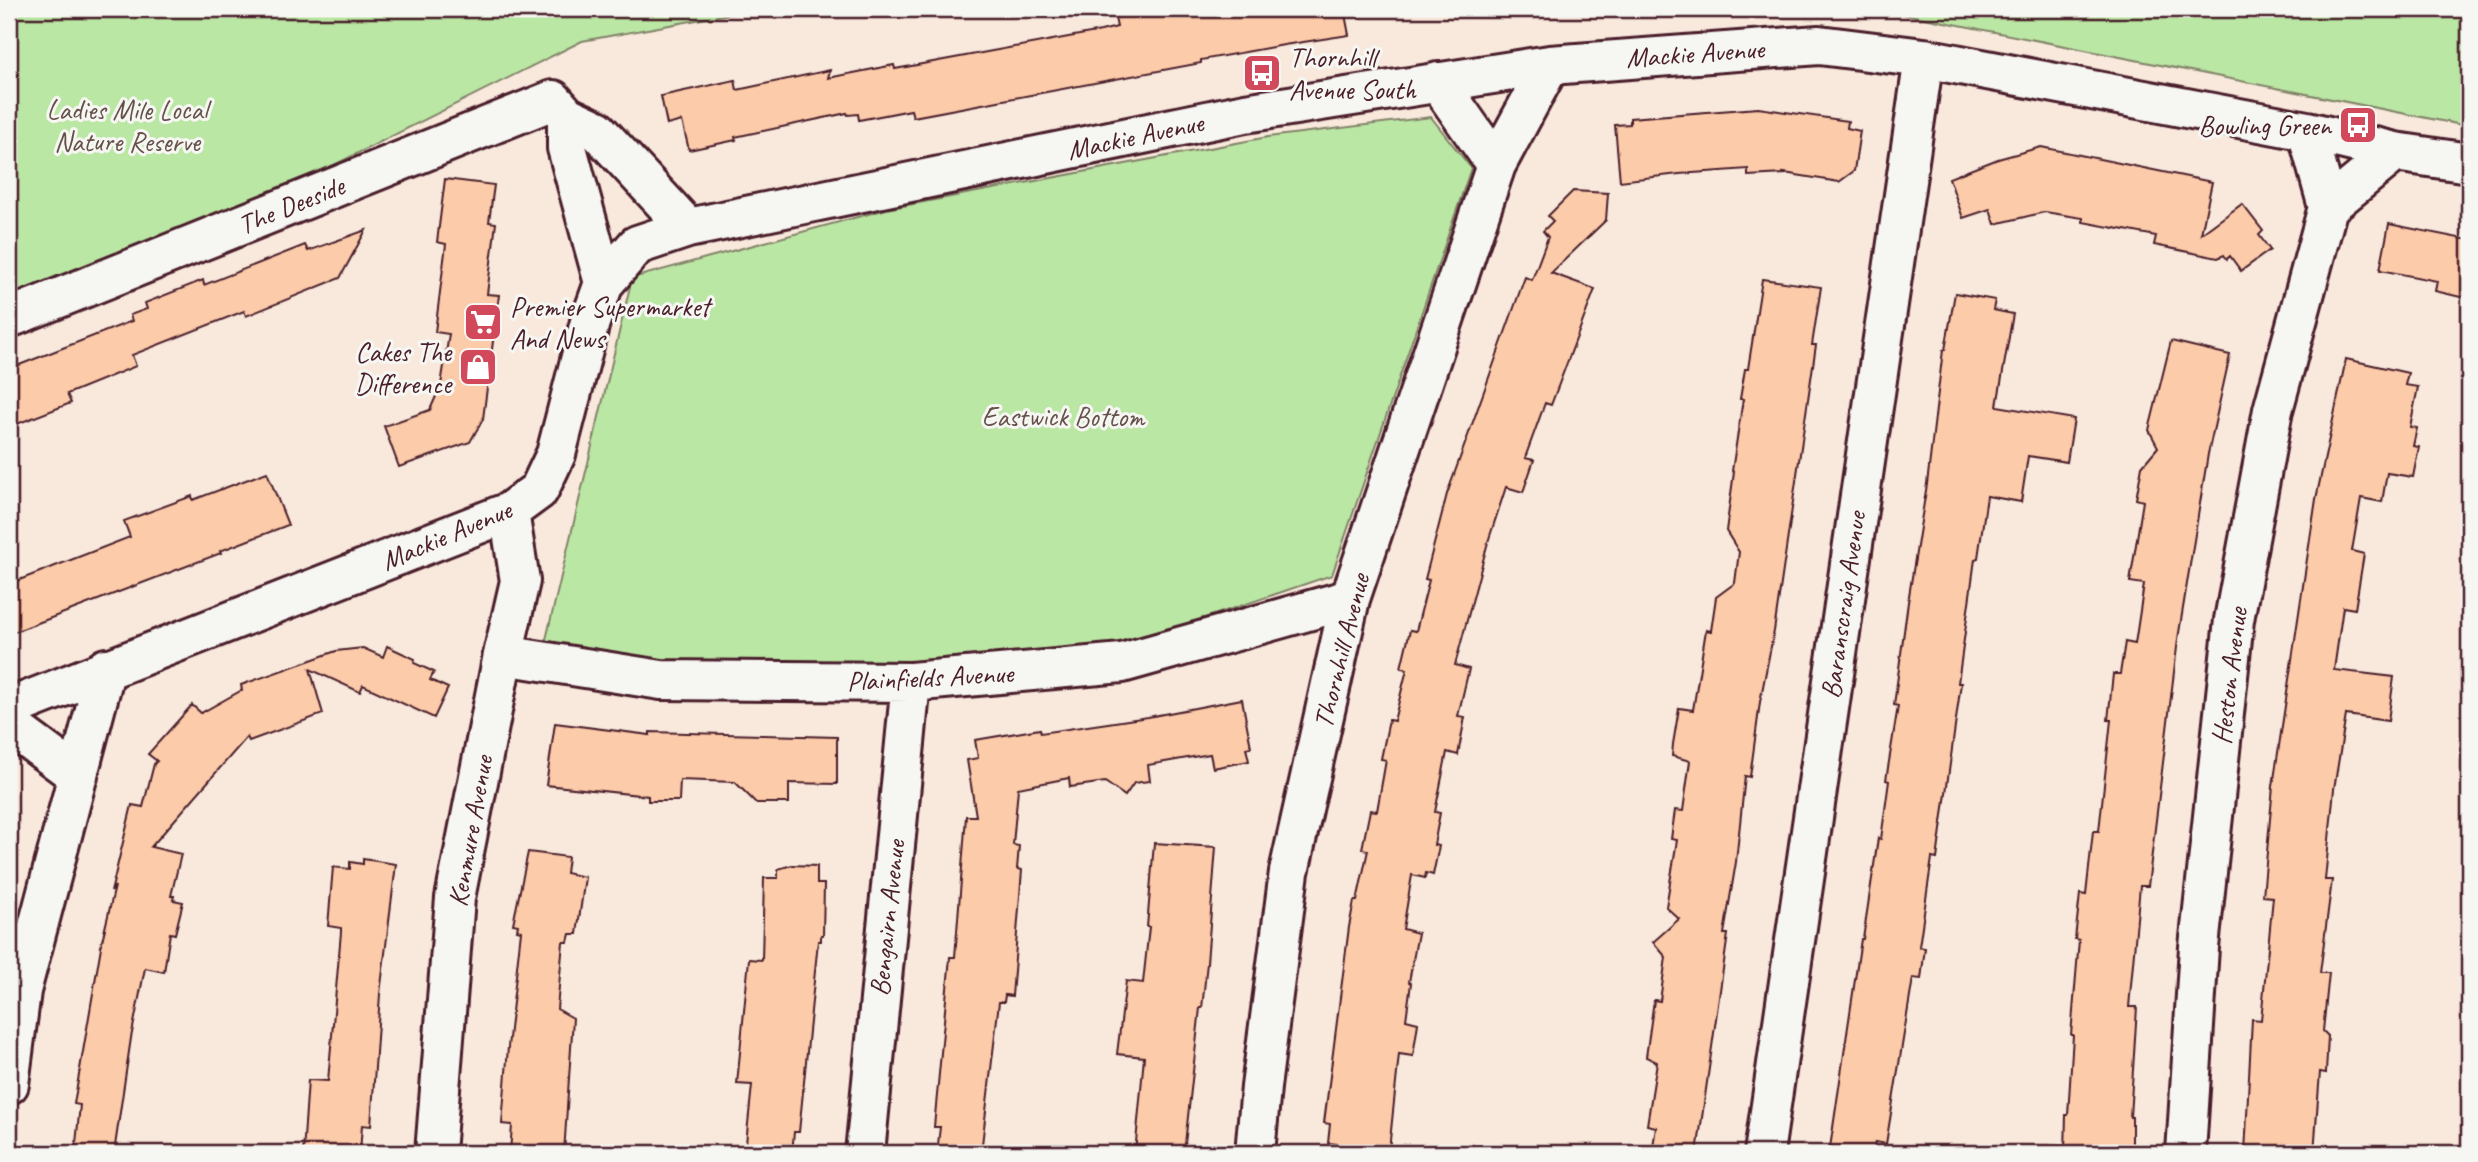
<svg xmlns="http://www.w3.org/2000/svg" width="2478" height="1162" font-family="Caveat,sans-serif">
<rect width="100%" height="100%" fill="#f8e9dc"/>
<filter id="ink" filterUnits="userSpaceOnUse"><feTurbulence type="fractalNoise" baseFrequency=".0143" numOctaves="2"/><feDisplacementMap in="SourceGraphic" scale="14" xChannelSelector="R" yChannelSelector="G"/><feConvolveMatrix kernelMatrix="1 2 1 2 8 2 1 2 1" color-interpolation-filters="sRGB"/></filter>
<g filter="url(#ink)">
<path fill="#bbe7a5" stroke="#828368" stroke-width="2" d="M9 9H757L582 41 310 177 9 297Z
M2469 9V116L2467 126 1884 10Z
M1431 117 1471 168 1332 575 1110 650 869 666H699L543 652 632 278 887 209 1268 137Z"/>
<path fill="#fbcbaa" stroke="#4a1f2b" stroke-width="2" d="M1140 9H1344L1349 35 1284 45 1201 60V63L913 117 911 110 859 120 858 114 848 115 847 113 735 137 736 140 689 150 682 121 667 125 661 96 735 80 737 90 830 70 828 78 894 65 895 69 1101 31 1117 27 1115 18 1126 16 1125 11Z
M1758 108 1848 121 1847 128 1860 131 1854 171 1839 182 1784 173 1785 174 1748 176V169L1679 174 1620 181 1615 125 1630 124V118Z
M2041 147 2212 182 2201 234 2242 204 2263 231 2259 235 2270 250 2241 271 2230 256 2227 259 2224 255 2218 258 2154 245 2156 236 2083 222V218L2045 212 1995 224 1990 209 1963 218 1949 178 1998 159Z
M445 179 494 185 489 222 496 223 487 294 499 295 483 419 470 442 399 467 384 426 430 410 441 385 449 334 435 332 446 244 437 242Z
M1573 191 1608 193 1606 220 1551 273 1595 289 1551 405 1545 403 1525 458 1534 460 1523 492 1506 487 1488 542 1455 665 1469 669 1458 716 1465 717 1458 755 1447 752 1435 812 1440 813 1434 845 1439 846 1433 875 1426 873 1425 878 1412 875 1403 929 1418 933 1409 982 1411 983 1406 1020 1418 1023 1413 1056 1399 1054 1389 1150 1328 1143 1330 1124 1324 1123 1349 927 1354 901H1357L1368 850 1362 849 1370 810 1377 811 1386 760 1381 759 1389 720 1394 721 1407 669 1401 668 1410 630 1416 631 1429 580 1425 579 1447 494 1525 277 1532 280 1548 237 1543 231 1553 221 1548 216Z
M2389 224 2469 240V299L2435 291 2437 281 2380 270Z
M366 230 340 278 246 316 244 311 132 355 136 366 67 394 71 403 17 424 9 402V369L132 321 130 315 147 309 145 303 203 280 204 285 305 245 308 251Z
M1762 279 1821 287 1812 345H1816L1774 631 1760 702 1750 777 1745 776 1736 862 1724 934H1728L1697 1153H1652L1656 1127 1647 1125 1657 1062 1646 1057 1654 1000 1660 1001 1666 957 1653 942 1679 919 1666 907 1677 840 1671 839 1675 810 1683 811 1690 761 1672 756 1673 744 1679 708 1693 710 1706 630 1711 631 1716 597 1735 583 1739 552 1726 531 1734 472 1732 471 1743 399H1740L1745 369H1748Z
M1955 293 1995 300 1993 310 2013 314 1997 406 2074 419 2067 462 2028 456 2021 502 1987 496 1978 558 1975 559 1958 683H1961L1937 859 1932 858 1919 947 1925 948 1921 979 1913 978 1886 1144 1875 1142 1873 1153H1868L1830 1148 1861 939H1863L1878 838 1881 839 1889 781 1886 780 1898 706 1894 705 1908 602 1927 484 1943 350H1945Z
M2171 341 2230 355 2208 454 2178 639 2148 886H2140L2129 1007H2137L2130 1117H2132V1149H2126L2125 1153H2065L2066 1115H2068L2073 1035H2071L2079 940 2075 939 2080 894 2086 895 2093 831H2099L2111 720H2108L2113 674H2120L2125 642 2135 644 2144 584 2130 582 2143 501 2136 499 2142 466 2158 447 2149 430Z
M2346 359 2408 373 2405 385 2418 387 2410 427 2417 428 2413 446 2419 447 2413 477 2387 473 2382 502 2361 498 2352 551 2364 554 2355 609 2343 607 2334 670 2394 677 2388 721 2346 715 2334 789 2325 880H2332L2320 973H2329L2323 1031 2328 1036 2326 1073 2320 1072 2314 1153H2245L2252 1019 2261 1020 2273 897 2263 896 2273 786 2316 499Z
M267 472 288 525 220 551 221 553 9 634V584L130 537 124 521 192 496 193 500Z
M387 646 415 659 414 663 434 672 430 680 448 688 434 718 363 685 360 692 310 669 323 714 249 741 247 737 151 847 181 854 171 896H174L173 900 183 902 175 934 170 933 164 972 145 968 131 1038 114 1153H75L80 1105 74 1104 102 941 115 886 111 892 132 805 143 807 154 764 157 761 148 754 192 705 201 713 242 690 241 685 336 651 363 648 383 657Z
M1242 699 1251 747 1246 748 1249 761 1213 768 1210 754 1148 765 1150 781 1134 783 1125 796 1105 782 1070 787 1069 778 1018 788 1013 845 1019 846 1017 869 1022 870 1012 996 1005 995 1004 1002H999L981 1153H937L940 1127H934L950 957H955L966 816H976L967 760 978 758 975 740 1040 729 1041 733 1148 717Z
M555 723 650 735V732L837 737V784L789 783V803H756L735 782 680 780 679 801H648V796L546 785Z
M1154 843 1216 847 1207 963 1202 1008H1200L1184 1153H1135L1144 1057 1117 1054 1126 981 1143 983 1149 927H1147Z
M528 852 568 857 566 873 585 877 577 934H570L568 942H563L557 1009 573 1018 564 1153H510L512 1125 502 1124 508 1047 521 931 517 930 518 925 513 924Z
M363 859 396 864 380 994 371 1126 362 1125 360 1153H303L308 1080 328 1081 341 932V928L328 926 333 867 350 869V862L363 864Z
M792 865 817 866V884H824L823 935H821V941H818L799 1132H794L792 1153H745L752 1085 737 1084 749 959 762 960 764 878H778V869Z"/>
<g fill="none" stroke-linecap="round" stroke-linejoin="round">
<defs>
<path id="minor" d="M1438 82 1496 165
M567 116 597 130 688 228
M2307 131 2328 207
M9 318 553 100 567 116V148L604 283
M503 655 661 680 911 682 1122 663 1350 599
M9 708 509 512 539 490 556 454 590 322 604 283 637 245 688 228 1245 113 1550 65 1819 45 1924 58 2307 131 2395 152 2469 163
M9 725 78 776
M9 1084 21 991 106 668
M435 1153 455 898 503 655 520 581 509 512
M865 1153 911 682
M1255 1153 1261 1087 1289 872 1350 599 1496 165 1550 65
M1764 1153 1924 58
M2186 1153 2199 947 2234 620 2273 410 2328 207 2395 152"/>
</defs>
<use href="#minor" stroke="#4a1f2b" stroke-width="44"/>
<use href="#minor" stroke="#f6f6f2" stroke-width="38"/>
</g>
</g>
<defs>
<symbol id="bus-square" viewBox="-11 -11 22 22"><rect x="-9" y="-9" width="18" height="18" rx="4" fill="#d1495b" stroke="#f6f6f2"/><path d="M-5-6H5V4H4V6H2V4H-2V6H-4V4H-5ZM-3.5-4V0h7V-4ZM-3.5 1.2v1.5H-2V1.2ZM2 1.2v1.5H3.5V1.2Z" fill="#fff"/></symbol>
<symbol id="supermarket-square" viewBox="-11 -11 22 22"><rect x="-9" y="-9" width="18" height="18" rx="4" fill="#d1495b" stroke="#f6f6f2"/><path d="M-6-5.5h2.5l.6 2H6L4.5 2H-2.5L-4.4-4H-6ZM-1.5 3.2a1.3 1.3 0 1 0 .1 0ZM3 3.2a1.3 1.3 0 1 0 .1 0Z" fill="#fff"/></symbol>
<symbol id="shop-square" viewBox="-11 -11 22 22"><rect x="-9" y="-9" width="18" height="18" rx="4" fill="#d1495b" stroke="#f6f6f2"/><path d="M-5-2.5h2.3a2.7 3.5 0 0 1 5.4 0H5L5.5 6h-11ZM-1.5-2.5h3a1.5 2.3 0 0 0-3 0Z" fill="#fff"/></symbol>
</defs>
<g fill-rule="evenodd">
<use href="#bus-square" x="1240" y="51" width="44" height="44"/>
<use href="#bus-square" x="2336" y="103" width="44" height="44"/>
<use href="#supermarket-square" x="461" y="300" width="44" height="44"/>
<use href="#shop-square" x="456" y="345" width="44" height="44"/>
</g>
<g text-anchor="middle" dominant-baseline="central" stroke-width="6" stroke-linejoin="round" paint-order="stroke">
<g font-size="28" fill="#4a1f2b" stroke="#f6f6f2">
<text transform="translate(1695 53) rotate(-4)">Mackie Avenue</text>
<text transform="translate(1135 136) rotate(-12)">Mackie Avenue</text>
<text transform="translate(291 205) rotate(-22)">The Deeside</text>
<text transform="translate(446 535) rotate(-23)">Mackie Avenue</text>
<text transform="translate(1843 605) rotate(-82)">Baranscraig Avenue</text>
<text transform="translate(1341 651) rotate(-76)">Thornhill Avenue</text>
<text transform="translate(2229 676) rotate(-83)">Heston Avenue</text>
<text transform="translate(930 677) rotate(-3)">Plainfields Avenue</text>
<text transform="translate(470 831) rotate(-80)">Kenmure Avenue</text>
<text transform="translate(887 918) rotate(-84)">Bengairn Avenue</text>
</g>
<g font-size="28" fill="#4a1f2b" stroke="#f6f6f2" text-anchor="start">
<text x="1289" y="57">Thornhill<tspan x="1289" dy="32">Avenue South</tspan></text>
<text x="2331" y="125" text-anchor="end">Bowling Green</text>
<text x="510" y="306">Premier Supermarket<tspan x="510" dy="32">And News</tspan></text>
<text x="451" y="351" text-anchor="end">Cakes The<tspan x="451" dy="32">Difference</tspan></text>
</g>
<g font-size="28" fill="#66514a" stroke="#f6f6f2">
<text x="127" y="109">Ladies Mile Local<tspan x="127" dy="32">Nature Reserve</tspan></text>
<text x="1063" y="416">Eastwick Bottom</text>
</g>
</g>
<rect width="2478" height="1162" fill="none" stroke="#f6f6f2" stroke-width="35"/>
<rect x="18" y="18" width="2443" height="1127" fill="none" stroke="#4a1f2b" stroke-width="2.5" filter="url(#ink)"/>
</svg>
